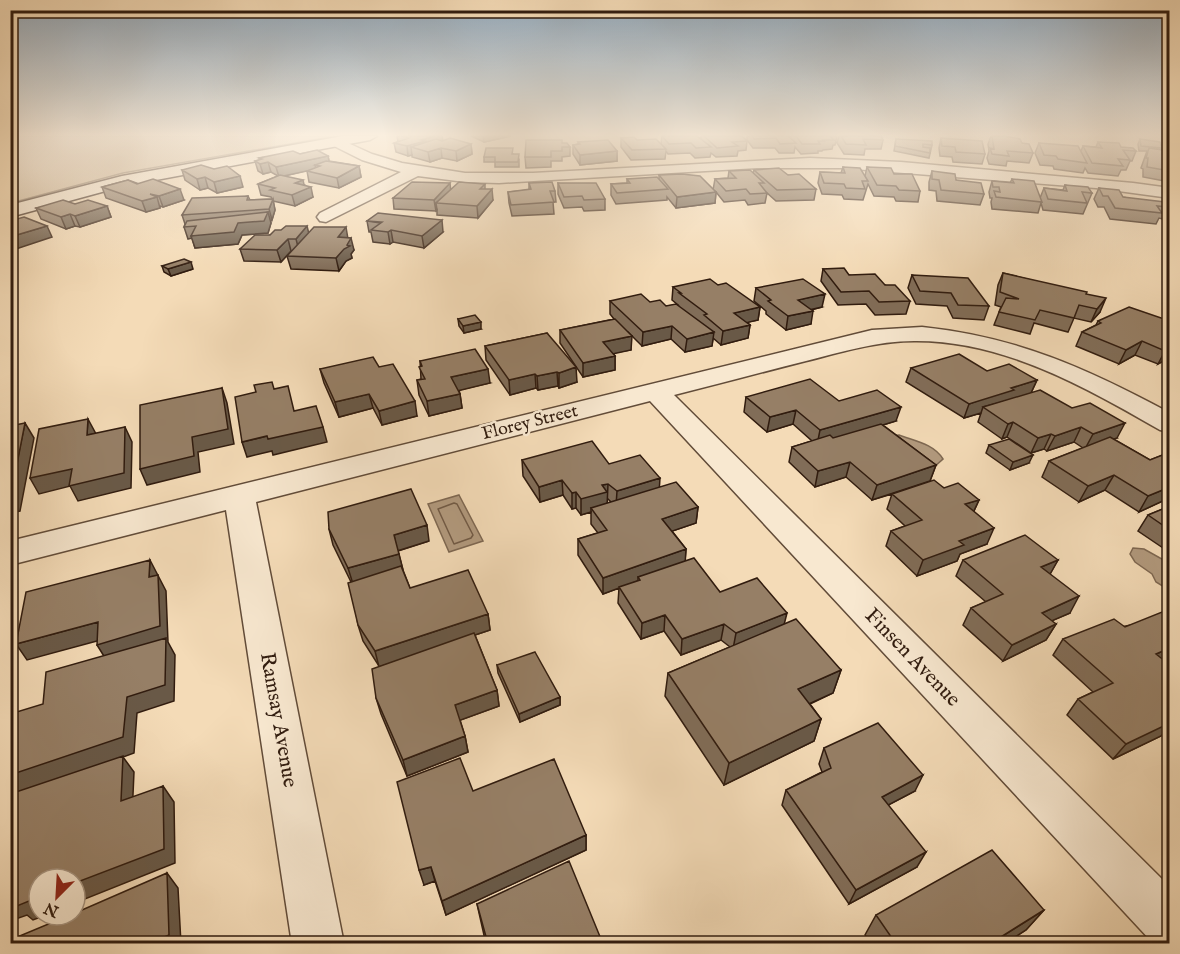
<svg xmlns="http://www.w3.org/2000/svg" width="1180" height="954" font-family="'IM FELL English',serif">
<rect width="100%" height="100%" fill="#f4dbb7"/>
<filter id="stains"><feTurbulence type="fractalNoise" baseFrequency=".00333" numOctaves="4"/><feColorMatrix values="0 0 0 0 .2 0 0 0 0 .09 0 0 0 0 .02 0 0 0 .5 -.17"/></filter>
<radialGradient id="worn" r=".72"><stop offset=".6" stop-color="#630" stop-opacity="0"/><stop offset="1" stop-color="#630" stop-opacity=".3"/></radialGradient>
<path fill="#d3bb9a" stroke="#826c54" stroke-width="1.5" d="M11 136H335L123 173 11 203Z"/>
<path fill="#b29a7e" stroke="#7e6852" stroke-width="1.5" d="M899 435C915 441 934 444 943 459L934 467 891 436Z
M459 495 483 541 449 552 428 504Z
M1133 548 1144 549 1169 563V590L1156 582 1152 574 1135 562 1130 554Z"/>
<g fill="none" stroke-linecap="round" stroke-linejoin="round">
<path stroke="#725b46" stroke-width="1.5" d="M454 503 457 504 473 535 471 538 454 544 438 509Z"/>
<defs>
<path id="street" d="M337 138 372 154 402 163 465 173H533L810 158 901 162 1133 183 1170 188V198L1096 188 841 168H757L499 183 465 182 418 176 326 222 320 221 317 217 320 213 401 172 362 160 332 145 330 142Z
M922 327C1017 337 1086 368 1170 413V432L1160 430C1085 387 1003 340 914 341 877 341 842 352 806 361 762 372 718 384 674 395L1170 887V944L1152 942 650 401 256 502 344 944H292L226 510 10 565V541L872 330Z"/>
<path id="secondary" d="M343 136H377L370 140 124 186 10 217V205L122 176Z"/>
</defs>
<use href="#street" stroke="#624c39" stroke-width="3"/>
<use href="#secondary" stroke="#311c0f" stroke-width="3"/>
<use href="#street" fill="#f8e8d0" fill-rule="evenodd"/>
<use href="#secondary" fill="#f8e8d0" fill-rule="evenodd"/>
</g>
<path fill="#816d58" stroke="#311c0f" stroke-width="1.5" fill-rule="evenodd" d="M397 136H442L443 141 471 144 472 154 457 161 442 158 430 162 412 157V155L408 156 396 152 394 143 398 142Z
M471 136H511L484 142Z
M662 136H697L701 139V136H742L747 141 746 150 738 151 737 156 716 157 711 153 710 157 695 158 690 153 668 154 666 151 665 159 631 160 621 147V138L661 144Z
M747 136H837L835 145H833L832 149 823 150 822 151H818V153L801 154 795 147 794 153H779L775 148H753L747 140Z
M839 136H881L883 140 881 149H865L864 155 844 154 837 143Z
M991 136H1005L1022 143 1033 153 1029 163 1007 161 1006 166 989 164 987 158 989 151 988 144Z
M941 138 985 154 982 164 953 162 952 157 940 156 939 148Z
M896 139 932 145 929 158 894 151Z
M1140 139 1162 148 1161 150 1170 151V182L1143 177V169L1141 168 1147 151H1139L1138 144Z
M578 142 617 151V161L580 165 573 154V145L578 144Z
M1098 142 1136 151 1132 161H1130L1126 170H1121L1118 176 1088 173 1085 168 1083 173 1054 169 1053 166 1040 165 1035 153 1039 143 1081 151 1083 146 1096 147Z
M562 143 570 147V156L562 157V161H551V167L526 168 525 157Z
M300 154 328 156 329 161 359 166 361 177 339 188 309 182 307 171 309 170 284 176 305 185 313 197 295 206 273 201 275 210 272 220 270 221 271 223 268 233 242 235 238 244 195 248 192 238 188 239 184 227 185 224 182 215 248 196 250 200 272 199 271 197 261 195 258 184 278 176 271 172 263 174 258 171 255 161 260 160 259 158Z
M513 154 519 159V167H495V162H484V157Z
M843 167 865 176 867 167 894 174 920 191 918 202 896 201 894 197 874 196 868 184 863 200 844 199 842 195 822 194 818 183 820 172 841 173Z
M182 170 243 187 217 193 208 188 200 190 185 180Z
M754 170 788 175 816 189 814 200 776 201 767 193 765 203 748 205 745 200 724 202 716 192 715 203 676 208 667 197V200L616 204 611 195V184L627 183V179H659V175L713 190 715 179 728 178 729 171 753 173Z
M932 171 956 180 984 194 980 205 937 201 936 191 929 190V182Z
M1012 179 1040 198 1044 188 1063 190 1065 185 1092 193 1083 214 1043 210 1041 203 1038 213 992 209 991 202 992 198H990L989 192 992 181 1010 183Z
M128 180 184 200 163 207 160 206V208L146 212 106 198 102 187Z
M529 183 555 191 556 202H553L554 214 512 216 509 203 508 192 529 190Z
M558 183 605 199V210L584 211 582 207 564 208 558 194Z
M485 184V189L493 200 478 218 437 215V210L436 211 394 209 393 198Z
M1099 188 1123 197 1168 207 1163 219 1159 218 1156 224 1110 219 1104 207H1098L1094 199Z
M75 204 107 206 111 217 80 227 75 226 66 229 41 219 36 208Z
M1170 208V221H1166Z
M367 221 443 232 424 248 393 242 390 244 373 242 371 232H369Z
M309 233 348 238 354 250 351 254 352 258 346 261 339 271 291 269 287 256 293 251H291L281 262 244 261 240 249 270 235Z
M162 266 193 269 171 276 164 272Z
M823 269 849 275 885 285 910 301 906 314 875 315 866 304 838 305 821 281Z
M1003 273 1086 294 1100 312 1091 322 1074 318 1068 332 1034 323 1030 334 994 325 1001 307 995 305 998 285Z
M912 275 989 306 984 320 953 318 947 306 916 304 908 288Z
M718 285 760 307 758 320 747 322 750 325 748 338 721 345 713 338 712 346 685 352 671 339 642 346 629 333 631 350 613 353 615 356V370L583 377 560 343V330L614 319 610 314V301L666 306 678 305 672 300 673 287Z
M756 288 822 307 811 310V324L786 330 766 314V311L754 301Z
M458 319 481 329 464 333 459 326Z
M1098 321H1170V362L1165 360 1158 364 1135 355 1119 364 1076 346 1082 332 1096 325Z
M547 333 577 382 559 388 558 386 538 390 536 388 510 395 486 360 485 346Z
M420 361 490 383 459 390 460 394 462 408 429 416 419 395 417 380 421 379Z
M379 367 417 416 382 425 373 408 339 417 324 383 320 369Z
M911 368 987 371 1037 380 1031 393 1117 438 1113 439 1150 460 1170 452V500L1167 499 1139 512 1105 490 1079 502 1042 477 1049 461 1083 448 1074 442 1047 451 1044 449 1031 453 1007 437 1002 439 978 422 981 413 964 418 906 382Z
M746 397 839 401 896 421 883 425 936 465 930 481 944 488 979 500 974 511 987 544 960 554 957 561 917 576 886 546 891 531 905 526 887 509 892 494 872 500 846 477 815 487 789 462 792 447 812 441 793 424 767 432 744 412Z
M989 445 1029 463 1010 470 986 453Z
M522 460 609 464 659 487 698 507 696 523 672 531 686 549 685 561 720 592 784 624 841 670 833 693 810 704 821 719 814 741 724 785 665 696 668 673 730 647 721 640 681 655 664 631 641 639 618 603 619 588 603 594 578 555V539L598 533 591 524V512L581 515 576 508 572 509 563 495 540 502 523 476ZM607 499H608L611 502 607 504Z
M1170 506V548L1166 550 1138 531 1148 515Z
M329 529 429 541 398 551 403 570 410 588 488 614 490 630 475 635 497 690 499 706 460 720 465 736 468 752 407 776 381 714 376 698 379 666 363 641 358 625 351 582 333 545Z
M963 560H1058L1050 574 1070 613 1051 621 1056 624 1046 640 1003 661 963 625 971 608 986 602 956 576Z
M1170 617V659L1164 661 1170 665V726L1161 736 1113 759 1067 715 1078 699 1093 692 1053 655 1063 639Z
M497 665 560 697V705L520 722 498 673Z
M824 748 915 791 888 805 917 867 849 904 782 805 786 790 822 772 819 764Z
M473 791 586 835V850L446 915 435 881 424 885Z
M477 904 603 944H486Z
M1044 910 1026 930 1004 944H871L865 935 876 915Z"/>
<path fill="#695947" stroke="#311c0f" stroke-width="1.5" d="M435 136H442L443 144 411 147 412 155 408 156 407 146 421 140Z
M483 136H511L484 142Z
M471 144 472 154 457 161 456 151Z
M441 148 442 158 430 162 428 152Z
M617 151V161L580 165V155Z
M328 156 330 166H320L315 165 316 169 279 177 276 167Z
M268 162 271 172 263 174 260 164Z
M359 166 361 177 339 188 337 178Z
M240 176 243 187 217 193 214 182Z
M205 177 208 188 200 190 197 179Z
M303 180 305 189 311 187 313 197 295 206 292 195 295 183Z
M450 183 451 193 436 203 437 210 436 211 434 200Z
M180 189 184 200 163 207 159 196Z
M492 189 493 200 478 218 477 206Z
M716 192 715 203 676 208 677 197Z
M157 197 160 208 146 212 142 201Z
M273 199 275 210 272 220 269 209Z
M107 206 111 217 80 227 75 216Z
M268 212 271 223 268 233 242 235 238 244 195 248 191 236Z
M70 214 75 226 66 229 61 217Z
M442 220 443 232 424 248 422 236Z
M47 226 52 237 10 251V237Z
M307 226 310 238 299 251 296 239Z
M346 227 348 239 338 237Z
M391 230 393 242 390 244 388 232Z
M351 238 354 250 351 254 352 258 346 261 339 271 336 258Z
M288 239 291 251 281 262 277 250Z
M191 262 193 269 171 276 168 269Z
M825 294 822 307 796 313 798 300Z
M1106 298 1100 312 1091 322 1097 309Z
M760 307 758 320 733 326 734 313Z
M813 311 811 324 786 330 788 316Z
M481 322V329L464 333 463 326Z
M750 325 748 338 721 345 723 331Z
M672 326 671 339 642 346 643 332Z
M714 332 712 346 685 352 687 339Z
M632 336 631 350 603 356V342Z
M1142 341 1135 355 1119 364 1126 350Z
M1170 348V352L1165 360 1158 364 1165 351Z
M615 356V370L583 377V363Z
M576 367 577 382 559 388V373Z
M488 369 490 383 453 392 451 377Z
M557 372 558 386 538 390 537 376Z
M535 374 536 388 510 395 509 380Z
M1037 380 1030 395 983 407 981 413 964 418 969 404 1011 388Z
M222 388 227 403 234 444 198 452 200 472 147 485 140 469 192 437Z
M369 394 373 408 339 417 335 402Z
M460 394 462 408 429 416 427 401Z
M415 401 417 416 382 425 379 411Z
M901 407 896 421 817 445 820 430Z
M796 410 793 424 767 432 770 417Z
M88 419 96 434 87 435Z
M1013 422 1007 437 1002 439 1008 424Z
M25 423 34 438 20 511 10 513V495Z
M1125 423 1117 438 1085 449 1093 434Z
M125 427 132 442 131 488 78 501 70 486 39 494 30 478Z
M323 427 327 442 273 455 272 451 247 457 242 442 267 436Z
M1081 427 1074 442 1047 451 1055 436Z
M1051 434 1044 449 1031 453 1038 438Z
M1033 455 1029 463 1010 470 1013 462Z
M850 462 846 477 815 487 818 471Z
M936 465 930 481 872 500 877 485Z
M1114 475 1105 490 1079 502 1088 486Z
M660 478 659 494 616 506 617 491Z
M562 480 563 495 540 502 539 487Z
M608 484 607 507 591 508V512L581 515V499L602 485Z
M1170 487V495L1167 499 1139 512 1148 496Z
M576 492V508L572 509V493Z
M979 500 972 515 965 504Z
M698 507 696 523 661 535 662 519Z
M427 525 429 541 397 551 394 535Z
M994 528 987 544 960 554 957 561 917 576 923 560 959 541Z
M686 549 685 565 638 577V581L603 594V578Z
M399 554 403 570 353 584 348 568Z
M150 560 166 591 168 642 175 655 174 701 137 713 134 753 123 757 134 772 132 817 10 795V775L127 697 107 661 97 645 149 577Z
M1058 560 1049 576 1041 567Z
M1079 596 1070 613 1033 629 1042 613Z
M787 613 783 629 733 649 736 633Z
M488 614 490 630 379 667 375 651Z
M665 615 664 631 641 639 642 623Z
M98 622 108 638 27 660 16 644Z
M724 624 721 640 681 655 682 639Z
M1056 624 1046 640 1003 661 1012 645Z
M1170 648V659L1144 670 1156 654Z
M841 670 833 693 791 712 798 689Z
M497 690 499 706 458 721 455 705Z
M560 697V705L520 722 519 714Z
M1170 715V726L1161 736 1113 759 1126 744Z
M821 719 814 741 724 785 729 763Z
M465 736 468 752 407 776 403 760Z
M923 775 915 791 875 812 882 797Z
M163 786 174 802 175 863 75 903V883Z
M586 835V850L446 915 442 901Z
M926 852 917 867 849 904 856 890Z
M431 867 435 881 424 885 419 870Z
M167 873 178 888 181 944H149Z
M39 897V915H46L33 920 27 915 10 921V901L17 899Z
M1044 910 1026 930 1004 944H992L996 940Z"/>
<path fill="#967f66" stroke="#311c0f" stroke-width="1.5" d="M403 136H435L421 140 425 141 407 146 394 143 409 138Z
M662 136H697L711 147 696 148 691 143 669 144Z
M704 136H742L747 141 732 142 738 146 717 148Z
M753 136H788L796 143 780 144 776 138 754 139Z
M796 136H830L834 140H823L824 141H818L820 144H802Z
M841 136H881L883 140 863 139 866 145 846 144Z
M992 136H1005L1020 139 1022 143 1029 144 1033 153 1007 151 1009 156 992 154 990 148 994 149Z
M634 137 637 140 656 139 666 149 632 150 621 138Z
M450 138 471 144 456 151 441 148 428 152 411 147 436 139 442 141Z
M941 138 982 141 985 154 956 152 955 147 942 146Z
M896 139 932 141V145L923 144V147L930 148V153L895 146Z
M1140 139 1160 142 1162 148 1141 146Z
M526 140H562V143H567L570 147H562V151H551V157H525Z
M608 140 617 151 580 155 573 145 580 144 578 142Z
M1098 142 1119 143 1121 147 1133 148 1136 151 1123 150 1130 160 1118 159 1123 166 1092 163 1083 146 1102 148Z
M1039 143 1078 146 1087 163 1058 159 1056 156 1044 155Z
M486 148H513L512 154H519L518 162H495V157H484Z
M1149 148 1170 151V171L1147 167 1148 158H1146Z
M317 150 328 156 276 167 268 162 260 164 255 161 262 159 259 158 293 151 300 154Z
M326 161 359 166 337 178 307 171 320 166 315 165Z
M201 165 214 169 227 166 240 176 214 182 205 177 197 179 182 170Z
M843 167 860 168 868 181H862L865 189 846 188 844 184 824 183 820 172 845 173Z
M867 167 891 168 894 174H912L920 191 899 190 896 186 877 185Z
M779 168 788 175 799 174 816 189 777 190 754 170Z
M750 170 764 183H759L767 193 750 194 746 189 726 191 715 179 736 178 729 171Z
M932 171 955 174 956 180 981 183 984 194 941 190 939 180 932 179Z
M682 174 700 176 716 192 677 197 659 175Z
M280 175 303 180 295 183 311 187 292 195 270 190 275 188 258 184Z
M657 177 668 189 617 193 611 184 630 183 627 179Z
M153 179 180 189 159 196 150 194 157 197 142 201 102 187 128 180 137 184Z
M1012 179 1034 181 1042 202 996 197 994 191 1000 192 999 187H993L992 181 1014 183Z
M412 182 450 183 434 200 393 198Z
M459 182 485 184 480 189H492L477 206 436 203Z
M552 182 555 191H550L554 202 511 205 508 192 531 189 529 183Z
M558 183H596L605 199 584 200 582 196 564 197Z
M1065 185 1088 187 1092 193 1082 192 1087 203 1048 199 1044 188 1067 191Z
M1099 188 1119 190 1123 197 1165 202 1168 207 1157 206 1162 213 1115 208 1108 196H1103Z
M248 196 247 200 273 199 269 209 182 215 192 198Z
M63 200 75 204 88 200 107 206 75 216 70 214 61 217 36 208Z
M268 212 264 221 238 223 234 232 191 236 196 226 184 227 187 221Z
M378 213 442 220 422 236 391 230 388 232 371 230 382 222 367 221Z
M24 217 47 226 10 237V221Z
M286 226H307L296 239H288L277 250 240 249 255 235H270L275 230H281Z
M314 227H346L338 237 351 238 347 245 350 246 344 249 336 258 287 256Z
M184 259 191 262 168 269 162 266Z
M844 268 849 275 875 274 885 285H895L910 301 879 302 869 291 841 292 823 269Z
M1003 273 1087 292 1086 294 1106 298 1097 309 1079 305 1074 318 1040 310 1035 320 999 312 1006 298 1019 299 1000 292Z
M912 275 968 278 989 306 958 305 951 293 920 291Z
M710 279 718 285 726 283 760 307 734 313 750 325 723 331 704 315 707 314 679 293H681L673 287Z
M803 279 825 294 798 300 813 311 788 316 768 301 771 300 756 288Z
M641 294 650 302 660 300 666 306 676 304 714 332 687 339 672 326 643 332 610 301Z
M1129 307 1170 321V348L1165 351 1142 341 1126 350 1082 332 1101 323 1098 321Z
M475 315 481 322 463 326 458 319Z
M615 319 632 336 603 342 615 356 583 363 560 330Z
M547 333 576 367 559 373 557 372 537 376 535 374 509 380 485 346Z
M475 349 488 369 451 377 460 394 427 401 417 380 425 379 419 367 422 366 420 361Z
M959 354 987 371 1009 364 1037 380 1011 388 1014 390 969 404 911 368Z
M373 357 379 367 393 364 415 401 379 411 369 394 335 402 320 369Z
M810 379 839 401 877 390 901 407 820 430 796 410 770 417 746 397Z
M272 382 274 389 288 386 294 411 316 406 323 427 268 439 267 436 242 442 235 397 256 392 254 385Z
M222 388 228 429 192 437 194 456 140 469V405Z
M1040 390 1072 408 1090 403 1125 423 1093 434 1081 427 1055 436 1051 434 1038 438 1013 422 1008 424 983 407Z
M88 419 87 435 125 427 124 473 69 486 72 469 30 478 39 429Z
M25 423 11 495H10V426Z
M881 424 936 465 877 485 850 462 818 471 792 447 830 435 833 438Z
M1110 437 1150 460 1170 452V487L1148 496 1114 475 1088 486 1049 461Z
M1009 439 1033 455 1013 462 989 445Z
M592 441 609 464 640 455 660 478 617 491 608 484 602 485 607 492 581 499 576 492 572 493 562 480 539 487 522 460Z
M934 480 944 488 958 483 979 500 965 504 994 528 959 541 964 545 923 560 891 531 922 520 892 494Z
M676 482 698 507 662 519 686 549 603 578 578 539 607 530 591 508Z
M411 489 427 525 394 535 399 554 348 568 329 529 328 512Z
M1170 506V530L1148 515Z
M1025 535 1058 560 1041 567 1079 596 1042 613 1056 624 1012 645 971 608 1003 594 963 560Z
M694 558 720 592 757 578 787 613 736 633 724 624 682 639 665 615 642 623 619 587 640 580 638 577Z
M150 560 149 577 158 575 160 626 97 645 98 622 16 644 26 592Z
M401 566 410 588 468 570 488 614 375 651 358 625 348 583Z
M1162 612 1170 617V648L1156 654 1170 665V723L1126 744 1078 699 1113 683 1063 639 1114 619 1125 627Z
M796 619 841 670 798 689 821 719 729 763 668 673Z
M474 633 497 690 455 705 465 736 403 760 376 698 372 669Z
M166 638 165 685 127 697 123 737 10 775V714L43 704 46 672Z
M535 652 560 697 519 714 497 665Z
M878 723 923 775 882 797 926 852 856 890 786 790 831 768 824 748Z
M123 756 121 801 163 786 164 849 75 883V879H39V897L17 906V899L10 901V794Z
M460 758 473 791 554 759 586 835 442 901 431 867 419 870 397 782Z
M992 850 1044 910 996 940 999 944H896L876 915Z
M569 861 603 944H488L477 904Z
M167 873 169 935 149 944H10V940L70 915H75V913Z"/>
<linearGradient id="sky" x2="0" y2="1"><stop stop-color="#92aabe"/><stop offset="0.5" stop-color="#faefdf"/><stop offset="1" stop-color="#faefdf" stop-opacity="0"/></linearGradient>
<rect width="1180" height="270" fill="url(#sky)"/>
<g text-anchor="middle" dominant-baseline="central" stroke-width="5" stroke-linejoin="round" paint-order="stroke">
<g font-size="18" fill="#311c0f" stroke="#f8e8d0">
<text transform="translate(530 423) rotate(-14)">Florey Street</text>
</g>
<g font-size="21" fill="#311c0f" stroke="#f8e8d0">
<text transform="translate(912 658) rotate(46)">Finsen Avenue</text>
<text transform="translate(278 720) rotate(80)">Ramsay Avenue</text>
</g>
</g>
<rect width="1180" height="954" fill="none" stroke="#f4dbb7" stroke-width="36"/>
<rect x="12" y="12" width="1156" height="930" fill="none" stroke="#311c0f" stroke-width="3"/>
<rect x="18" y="18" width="1144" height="918" fill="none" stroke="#311c0f" stroke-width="1.5"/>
<g transform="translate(57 897) rotate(204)"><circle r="28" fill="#f8e8d0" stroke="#a89683" stroke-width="1.5"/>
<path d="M0-4.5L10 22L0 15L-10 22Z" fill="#8f2418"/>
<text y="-9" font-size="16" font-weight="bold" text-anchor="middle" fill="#311c0f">N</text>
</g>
<rect width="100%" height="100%" filter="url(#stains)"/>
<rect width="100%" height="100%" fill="url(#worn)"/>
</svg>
